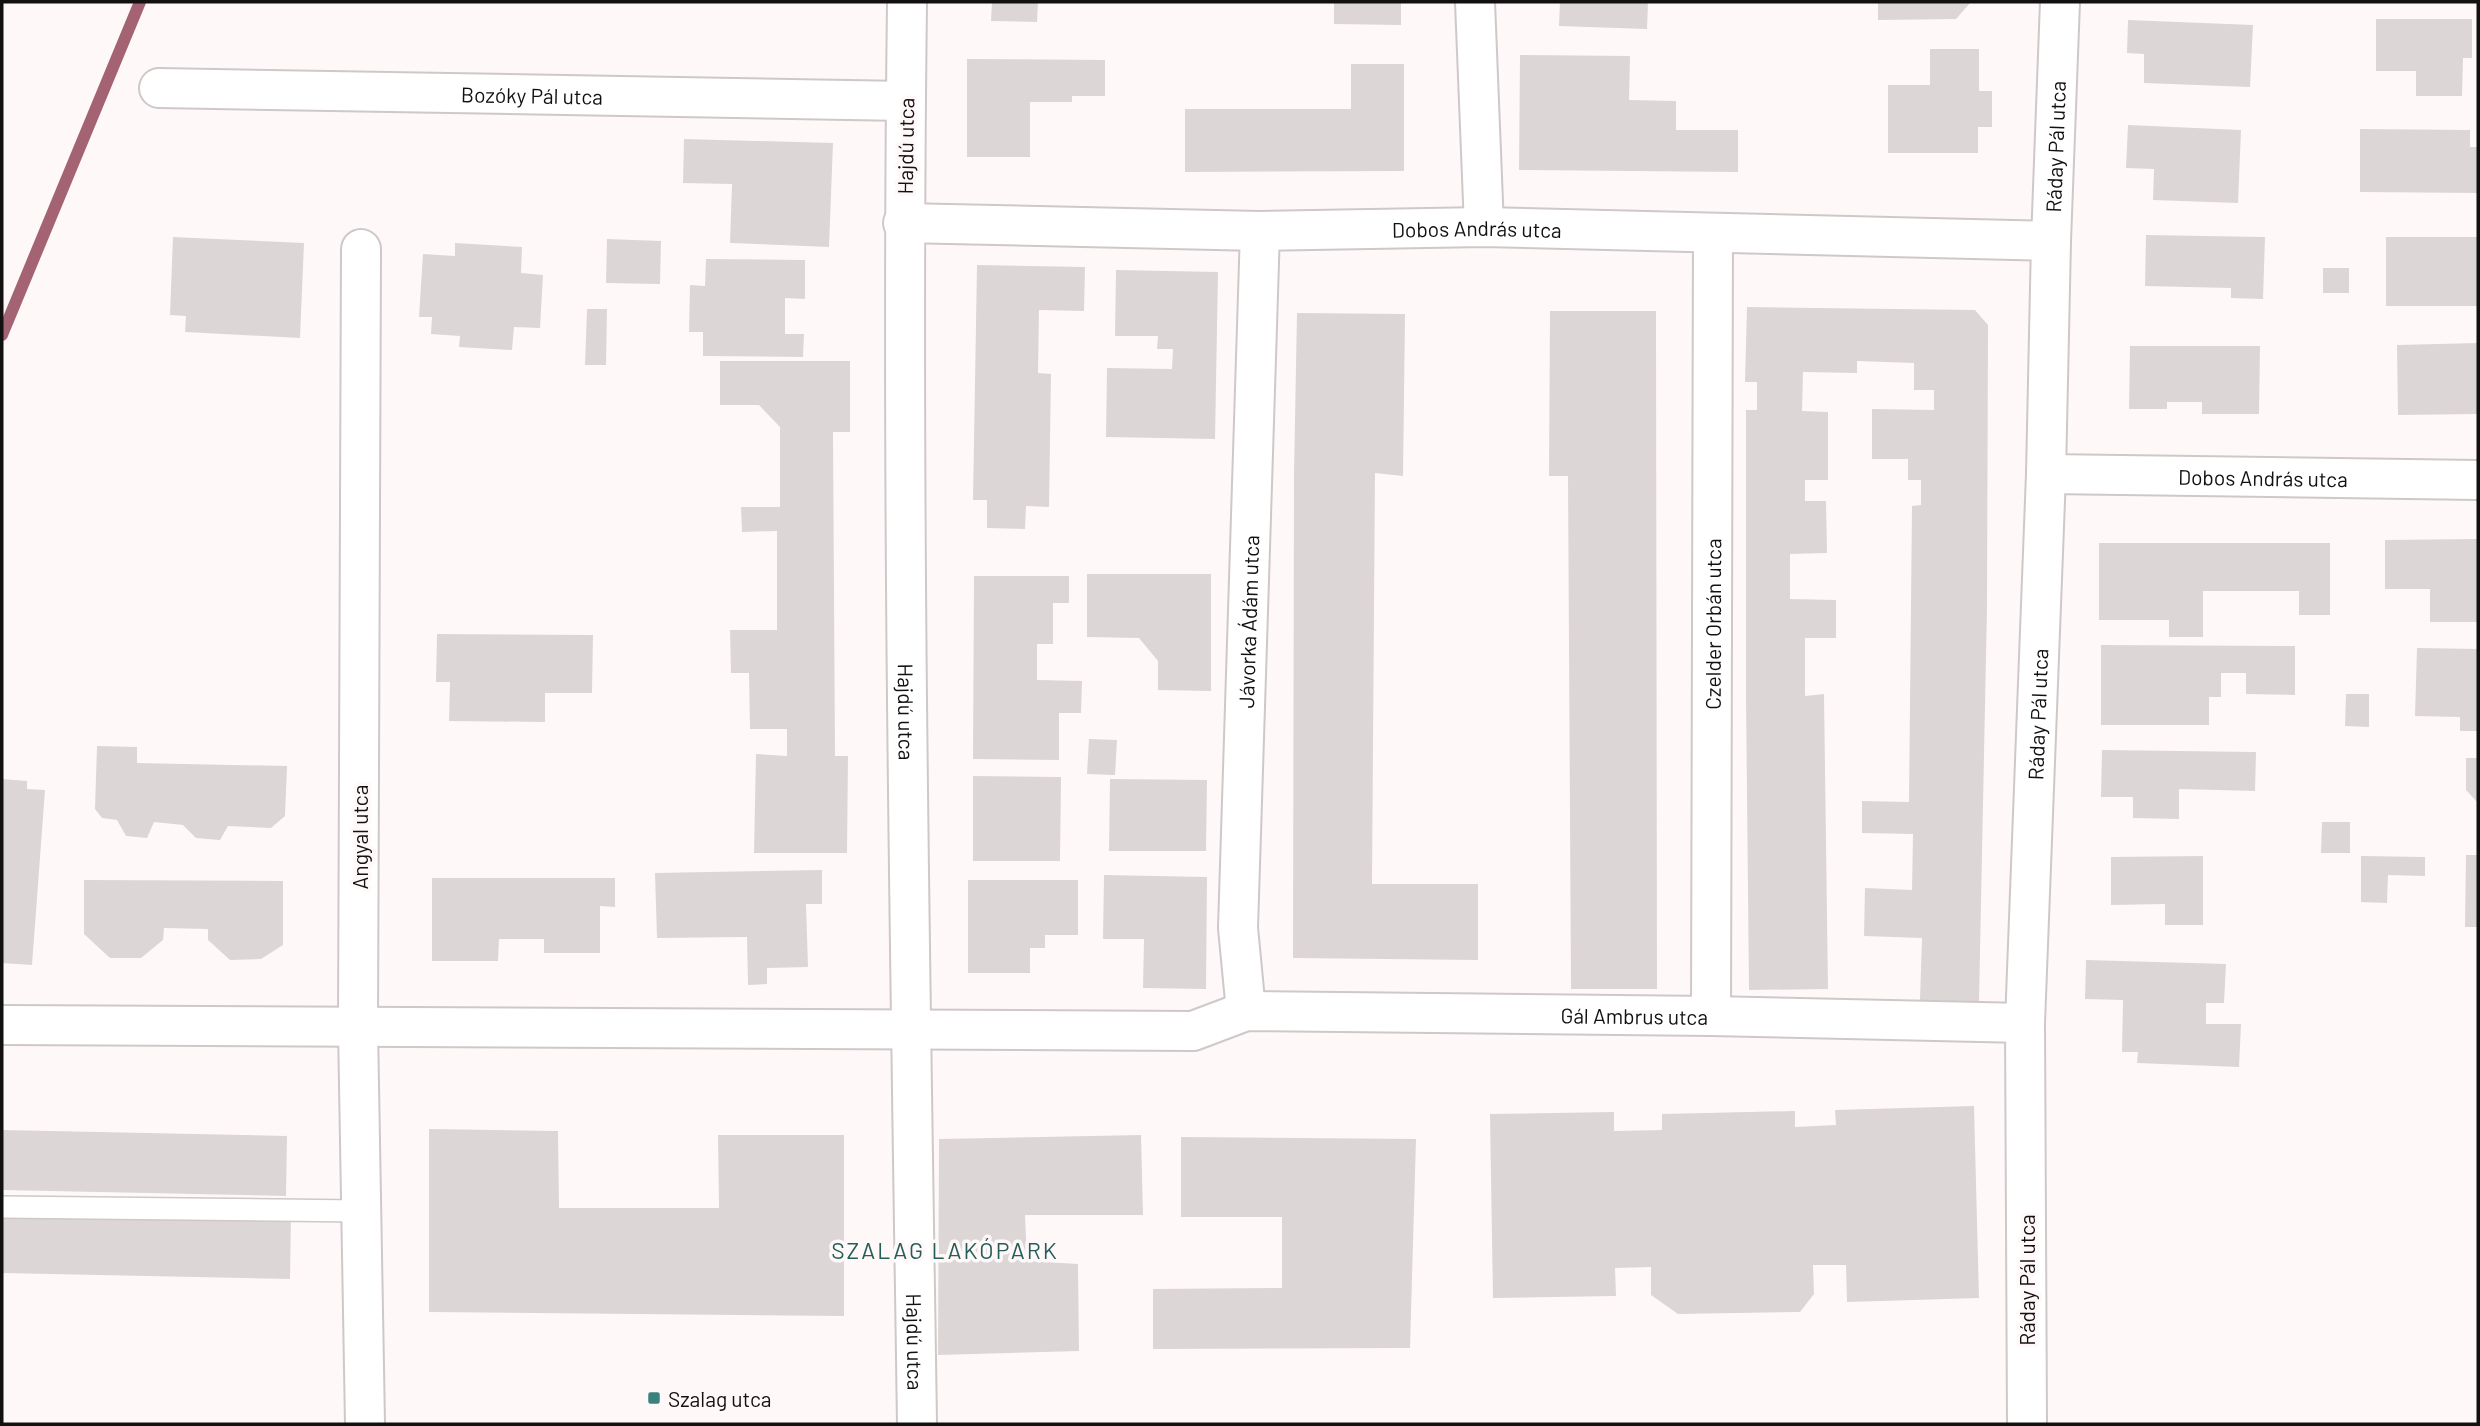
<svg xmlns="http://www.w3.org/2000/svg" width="2480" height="1426" font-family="Barlow,sans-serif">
<rect width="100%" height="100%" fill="#fff8f9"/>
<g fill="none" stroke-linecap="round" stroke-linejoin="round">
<path stroke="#a46373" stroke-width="12" d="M2 335 140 2"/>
</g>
<path fill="#ddd6d7" d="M992 2H1038L1037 22 991 21Z
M1334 2H1401V25L1334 24Z
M1560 2H1648L1647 29 1559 26Z
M1878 2H1971L1956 19 1878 20Z
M2376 19H2472V58H2463L2462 96H2416V71H2376Z
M2128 20 2253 25 2250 87 2144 83V54L2127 53Z
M1930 49H1979V91H1992V127H1978V153H1888V85H1930Z
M1520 55 1630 56 1629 100 1676 101V130H1738V172L1519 170Z
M967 59 1105 60V96H1072V102H1030V157H967Z
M1351 64H1404V171L1185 172V109H1351Z
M2128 125 2241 130 2238 203 2153 200 2154 169 2126 168Z
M2360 129 2470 130V147H2478V193L2360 192Z
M684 139 833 143 829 247 730 243 732 184 683 183Z
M2146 235 2265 237 2263 299 2231 298V288L2145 286Z
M173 237 304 243 300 338 185 332 186 316 170 315Z
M2386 237H2478V306H2386Z
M607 239 661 241 660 284 606 283Z
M455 243 522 247 521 273 543 275 540 328 514 327 512 350 459 347 460 336 431 334 432 317H419L423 254 455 256Z
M706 259 805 260V299L785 298V334H804L803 357 703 356V332H689L690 285 705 286Z
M977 265 1085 267 1084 311 1039 310 1038 373 1051 374 1049 507 1026 506 1025 529 987 528V500H973Z
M2323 268H2349V293H2323Z
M1116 270 1218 272 1215 439 1106 437 1107 368 1172 369 1173 349H1157L1158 336H1115Z
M1747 307 1975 310 1988 325 1987 607 1979 1002 1920 1000 1922 938 1864 936 1865 888 1912 890 1913 834 1862 833V801L1909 802 1912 506 1921 505V480H1908V459H1872V409L1934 410V390H1914V363L1857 361V373L1803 372 1802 411 1828 412V480H1805V501H1826L1827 553 1790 554V599L1836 600V638H1805V696L1824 694 1828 989 1749 990 1746 696V410H1757V382H1745Z
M587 309H607L606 365H585Z
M1550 311H1656L1657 989H1571L1568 476H1549Z
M1297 313 1405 314 1403 476 1375 473 1372 884H1478V960L1293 958 1294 473Z
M2478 343V414L2398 415 2397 345Z
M2130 346H2260L2259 414H2202V402H2167V409H2129Z
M720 361H850V432H833L835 756H848L847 853H754L756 754 787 756V729H750L749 673H731L730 630H777V531L742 532 741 507H780V427L759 405H720Z
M2478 539V622H2430V589H2385V540Z
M2099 543H2330V615H2299V591H2203V637H2169V620H2099Z
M1087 574H1211V691L1158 690V661L1139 638 1087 637Z
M974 576H1069V603H1053V644H1037V680L1082 681 1081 713H1059V760L973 759Z
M437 634 593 635 592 693H545V722L449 721 450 682H436Z
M2101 645 2295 646V695L2246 694V673H2221V697H2209V725H2101Z
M2417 648 2478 649V731H2460V717L2415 716Z
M2346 694H2369V727L2345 726Z
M1089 739 1117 740 1115 775 1087 774Z
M97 746 137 747V763L287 766 285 816 271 828 228 826 220 840 196 838 183 825 154 822 147 838 126 836 117 820 102 818 95 809Z
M2102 750 2256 752 2255 791 2179 789V819L2133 818V797H2101Z
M2466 758H2478V803L2466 790Z
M973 776 1061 777 1060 861H973Z
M2 779 27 781V789L45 790 32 965 2 963Z
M1110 779 1207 780 1206 851H1109Z
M2322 822H2350V853H2321Z
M2466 855H2478V927H2465Z
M2203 856V925H2165V904L2111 905V857Z
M2361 856 2425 857V876L2388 875 2387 903 2361 902Z
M822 870V904H806L808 967 767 968V984L748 985 747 937 657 938 655 873Z
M1104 875 1207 877 1206 989 1143 988 1144 939H1103Z
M432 878H615V907L600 906V953H544V939H499L498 961H432Z
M84 880 283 881V945L261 959 230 960 208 940V929L164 928 163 940 141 958H110L84 934Z
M968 880H1078V935H1045V948H1030V973H968Z
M2086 960 2226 964 2224 1003H2206V1024H2241L2239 1067 2137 1063 2138 1052H2122L2123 1000 2085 999Z
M1974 1106 1979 1298 1847 1302 1846 1265H1813L1814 1294 1800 1312 1678 1314 1651 1295V1267L1615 1268 1616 1296 1493 1298 1490 1114 1614 1112V1131L1662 1130V1114L1795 1111V1127L1836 1125 1835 1110Z
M429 1129 558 1131 559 1208H719L718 1135H844V1316L429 1312Z
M2 1130 287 1136 286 1196 2 1190Z
M1141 1135 1143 1215H1025L1027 1261 1078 1264 1079 1351 938 1355 939 1139Z
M1181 1137 1416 1139 1410 1348 1153 1349V1289L1282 1288V1217H1181Z
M2 1210 291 1215 290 1279 2 1273Z"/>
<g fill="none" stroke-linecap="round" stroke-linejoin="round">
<defs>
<path id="service" d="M2 1207 361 1211"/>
<g id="minor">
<path id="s1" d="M907 2C901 476 910 950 917 1424"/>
<path d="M1475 2 1484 227"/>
<path id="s2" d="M159 88 905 101"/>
<path id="s3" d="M903 223 1260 231 1484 227 2051 241"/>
<path d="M361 249 358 1028 365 1424"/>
<path id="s4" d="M2046 474 2478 480"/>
<path id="s5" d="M1246 1011 1238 928 1260 231"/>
<path id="s6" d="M1711 1016 1713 234"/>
<path id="s7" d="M2 1025 1193 1031 1246 1011 1711 1016 2025 1023"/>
<path id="s8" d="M2027 1424 2025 1023 2046 474 2051 241 2060 2"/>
</g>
</defs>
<use href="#service" stroke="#cec8c9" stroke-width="24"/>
<use href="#minor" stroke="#cec8c9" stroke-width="42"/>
<use href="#service" stroke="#fff" stroke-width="21"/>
<use href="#minor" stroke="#fff" stroke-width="38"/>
</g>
<rect fill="#3b827c" stroke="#fff8f9" stroke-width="2.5" x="647" y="1391" width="14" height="14" rx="3.5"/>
<g text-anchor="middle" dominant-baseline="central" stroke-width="7" stroke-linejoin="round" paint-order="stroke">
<g font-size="21" fill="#121011" stroke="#fff8f9">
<text stroke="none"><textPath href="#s2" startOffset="373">Bozóky Pál utca</textPath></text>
<text transform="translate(905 146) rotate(-89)">Hajdú utca</text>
<text stroke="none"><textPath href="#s8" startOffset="1278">Ráday Pál utca</textPath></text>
<text stroke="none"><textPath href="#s3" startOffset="574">Dobos András utca</textPath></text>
<text stroke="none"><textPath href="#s4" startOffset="217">Dobos András utca</textPath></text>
<text stroke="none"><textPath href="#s5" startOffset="390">Jávorka Ádám utca</textPath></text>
<text stroke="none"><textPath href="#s6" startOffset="392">Czelder Orbán utca</textPath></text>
<text stroke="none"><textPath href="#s1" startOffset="710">Hajdú utca</textPath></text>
<text stroke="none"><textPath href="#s8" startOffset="710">Ráday Pál utca</textPath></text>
<text transform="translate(359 837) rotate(-90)">Angyal utca</text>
<text stroke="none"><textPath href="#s7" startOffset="1636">Gál Ambrus utca</textPath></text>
<text transform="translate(2026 1280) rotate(-90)">Ráday Pál utca</text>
<text stroke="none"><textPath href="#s1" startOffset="1340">Hajdú utca</textPath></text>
</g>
<g font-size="21" fill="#121011" stroke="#fff8f9" text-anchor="start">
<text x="668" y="1398">Szalag utca</text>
</g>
<g font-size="23" letter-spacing="2" fill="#255e59" stroke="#fff8f9">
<text x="945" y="1250">SZALAG LAKÓPARK</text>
</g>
</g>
<rect width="2480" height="1426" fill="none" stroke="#121011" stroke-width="7"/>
</svg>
